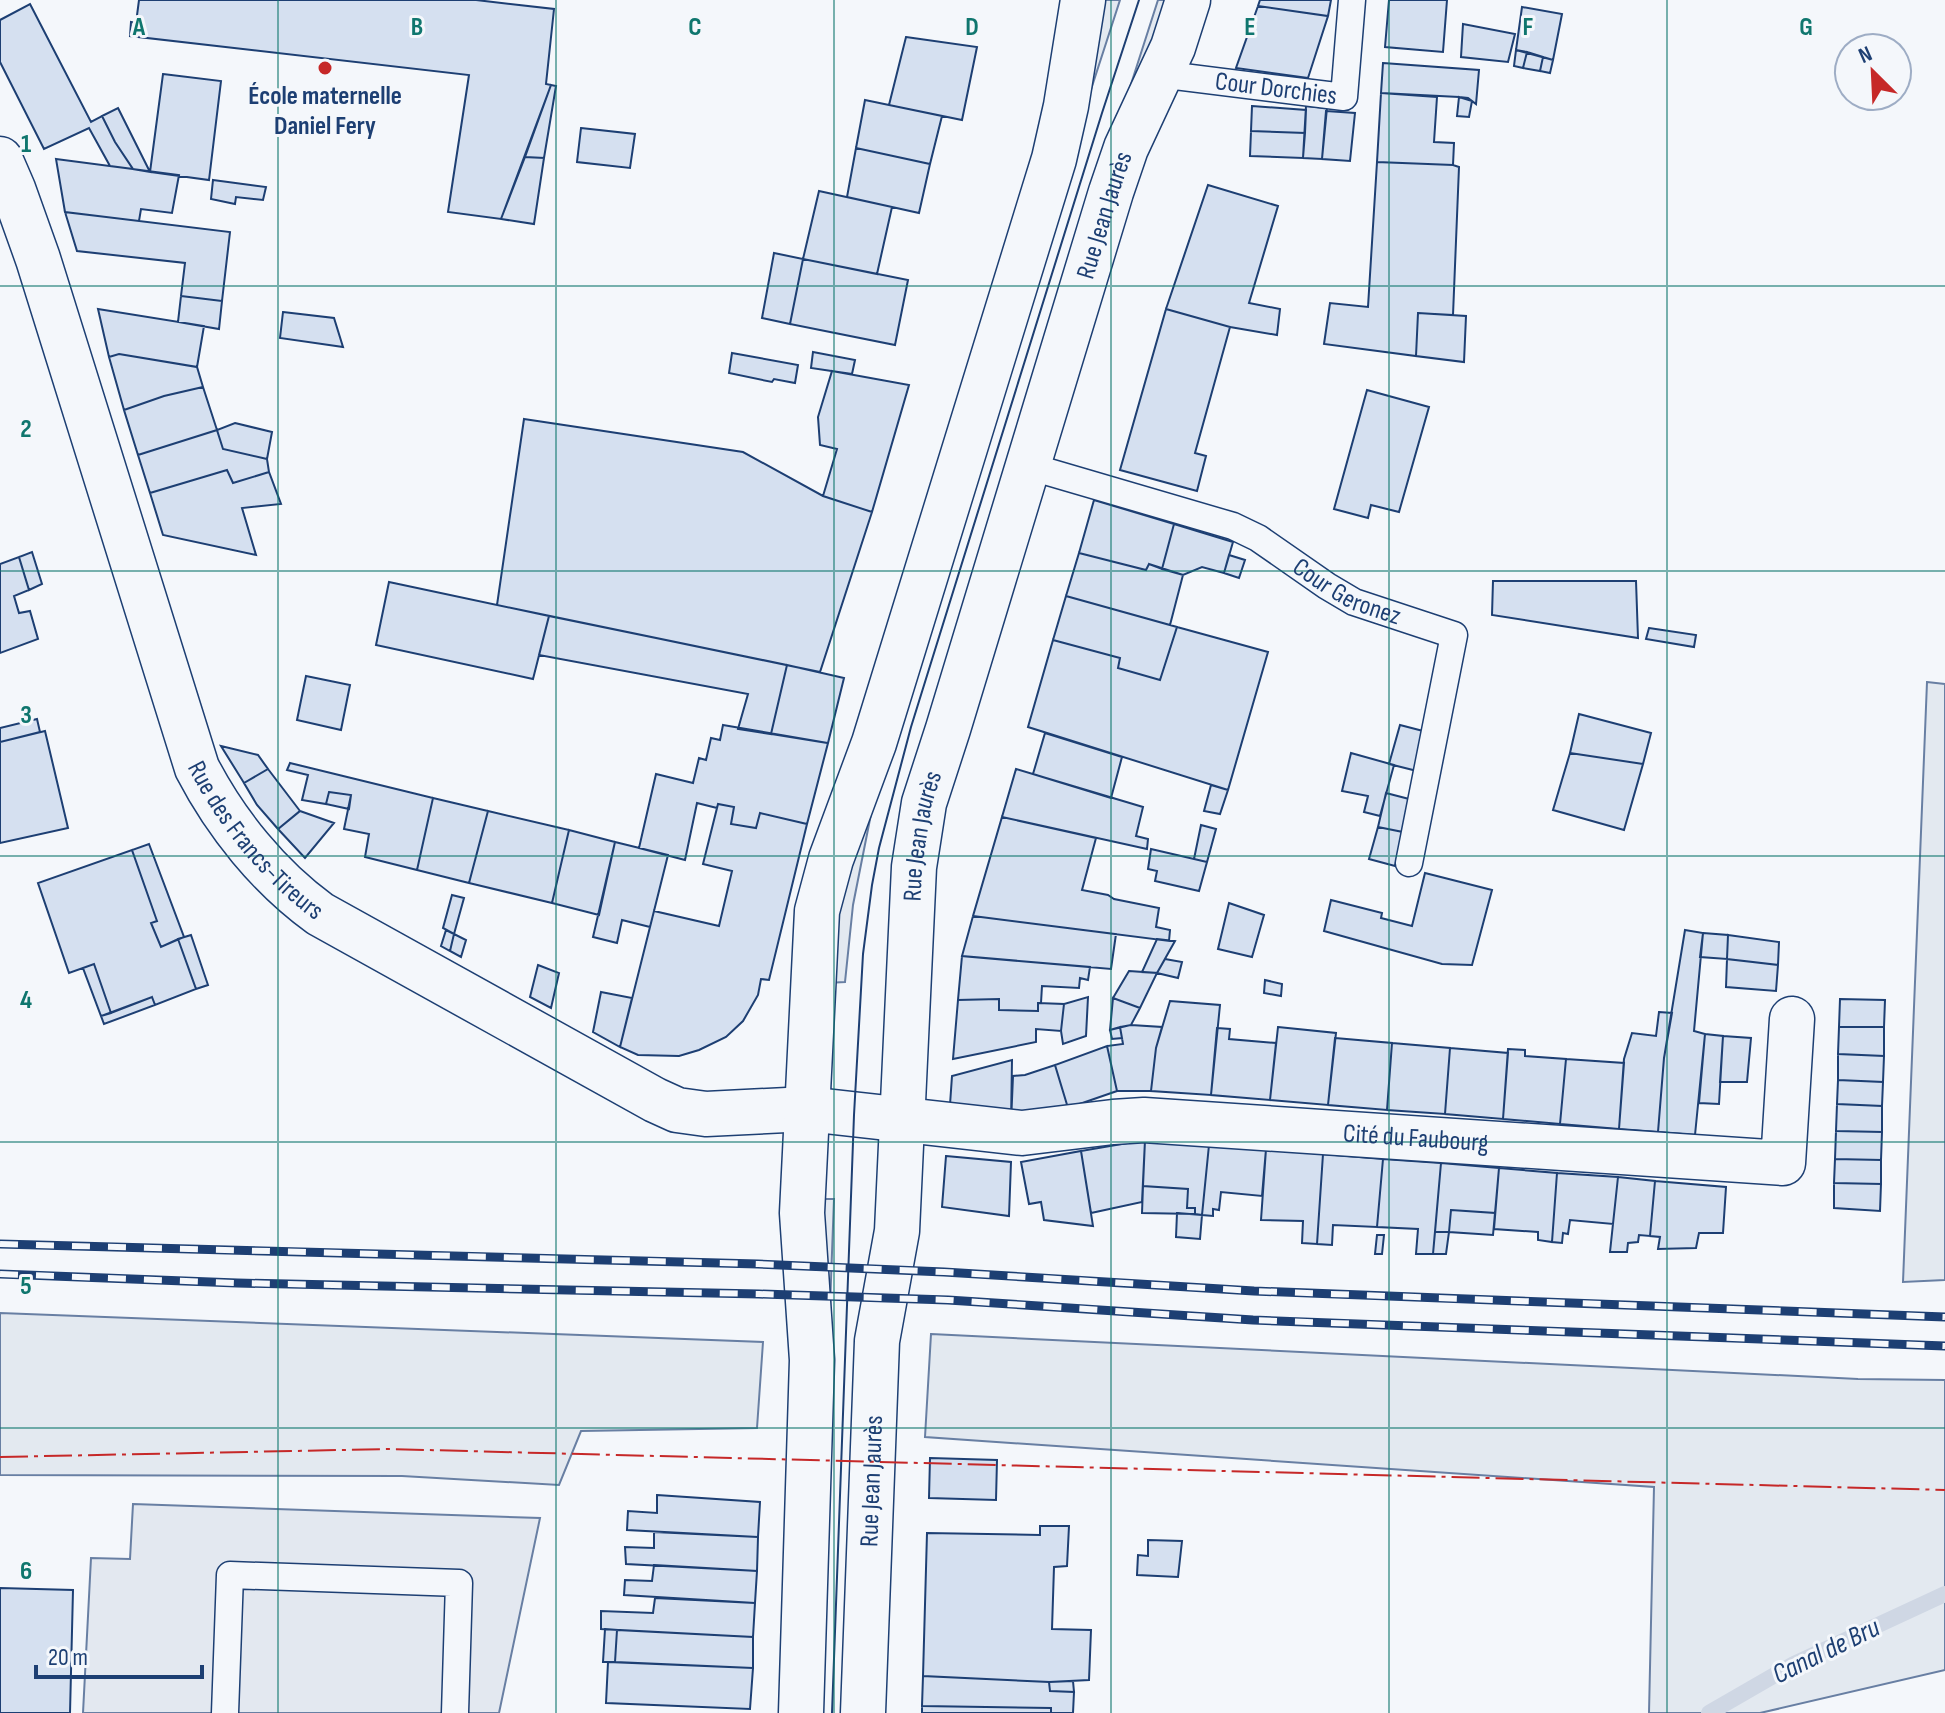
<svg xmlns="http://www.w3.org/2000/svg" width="1945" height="1713" font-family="'Sofia Sans Condensed',sans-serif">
<rect width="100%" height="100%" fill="#f4f7fb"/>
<path fill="#e3e9f0" stroke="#687fa3" stroke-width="2" d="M1100 0H1120L1086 105Z
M1158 0H1170L1124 106Z
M1927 682 1945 684V1280L1903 1282Z
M874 799 853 905 845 982 826 983 832 925Z
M815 1199H834L829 1334Z
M0 1313 763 1342 757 1428 581 1431 559 1485 402 1476 0 1475Z
M931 1334 1858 1379 1945 1380V1670L1760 1713H1649L1654 1487 925 1437Z"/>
<path fill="#e3e8f0" stroke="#687fa3" stroke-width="2" d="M133 1504 540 1518 499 1713H83L91 1558 130 1559Z"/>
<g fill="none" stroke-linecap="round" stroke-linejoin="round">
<path stroke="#cfd7e4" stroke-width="16" d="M1709 1713 1794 1664 1945 1594"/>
</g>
<path fill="#d5e0f0" stroke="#1d3f73" stroke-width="2" d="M139 0H476L554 9 546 84 551 85 501 219 448 212 469 75 130 36 131 22 136 23Z
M1260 0H1331L1328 16 1258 6Z
M1389 0H1447L1443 52 1385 47Z
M30 4 91 122 102 116 115 142 133 169 110 166 89 128 44 149 0 62V20Z
M1258 6 1328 16 1308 78 1236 68Z
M1522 7 1562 14 1553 60 1516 50Z
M1463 24 1515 34 1508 62 1461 57Z
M906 37 977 47 962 120 889 105Z
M1516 50 1527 52 1523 68 1514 66Z
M1527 52 1543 57 1540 71 1523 68Z
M1543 57 1553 60 1550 73 1540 71Z
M1383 63 1479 70 1476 104 1468 98 1459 97 1381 93Z
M163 74 221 81 209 180 150 172Z
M551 85 556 86 544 158 525 157Z
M1381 93 1437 97 1434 142 1454 143 1453 165 1377 162Z
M1459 97 1472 101 1469 117 1457 116Z
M865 100 942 116 930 164 856 148Z
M1252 106 1306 110 1305 133 1251 131Z
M1306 106 1327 108 1322 159 1303 158Z
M118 108 150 172 133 169 115 142 102 116Z
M1326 111 1355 113 1350 161 1322 159Z
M581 128 635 134 630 168 577 162Z
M1251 131 1305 133 1303 158 1250 156Z
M856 148 930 164 919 213 847 197Z
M525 157 544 158 534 224 501 219Z
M56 159 179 175 172 213 141 209 139 221 65 212Z
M1377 162 1453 165 1459 167 1453 315 1418 313 1416 356 1324 344 1330 303 1368 307Z
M213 180 266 187 263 200 236 197 235 204 211 199Z
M1208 185 1278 206 1249 303 1280 309 1277 335 1230 327 1166 309Z
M819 191 892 207 877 274 803 259Z
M65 212 230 232 222 301 181 296 185 263 77 251Z
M774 253 803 259 790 324 762 318Z
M803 259 908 280 895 345 790 324Z
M181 296 222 301 219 329 178 322Z
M98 309 204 326 197 367 119 354 109 357Z
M1166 309 1230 327 1195 453 1206 456 1197 491 1120 470Z
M283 312 334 318 343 347 280 338Z
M1418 313 1466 316 1464 362 1416 356Z
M813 352 855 360 852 374 811 368Z
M732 353 798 365 795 383 774 379 772 382 729 373Z
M119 354 197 367 203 387 164 396 124 410 109 357Z
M832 371 909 385 872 512 823 496 837 449 820 445 818 417Z
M203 387 217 430 138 455 124 410 164 396Z
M1367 390 1429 407 1399 512 1371 505 1368 518 1334 509Z
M524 419 743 452 823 496 872 512 820 672 497 605Z
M235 423 272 432 267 459 223 449 217 430Z
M217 430 223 449 267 459 269 472 233 483 227 470 150 493 138 455Z
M227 470 233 483 269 472 281 504 242 508 256 555 163 535 150 493Z
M1094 500 1174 524 1162 569 1149 564 1146 570 1079 553Z
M1174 524 1233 542 1224 573 1202 567 1183 575 1162 569Z
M32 552 42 584 29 590 19 557Z
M1079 553 1146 570 1149 564 1183 575 1170 625 1066 596Z
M1229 555 1245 560 1239 578 1224 573Z
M19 557 29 590 14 596 19 613 30 611 38 639 0 653V564Z
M1493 581H1636L1638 638 1492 615Z
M389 582 549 616 533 679 376 645Z
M1066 596 1177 627 1160 680 1118 668 1120 658 1053 640Z
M549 616 787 665 771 734 738 729 748 694 539 655Z
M1177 627 1268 652 1228 790 1028 727 1053 640 1120 658 1118 668 1160 680Z
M1649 628 1696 635 1694 647 1646 639Z
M787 665 844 678 828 743 771 734Z
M306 676 350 685 341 730 297 720Z
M1579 714 1651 733 1643 764 1570 753Z
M37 719 40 732 0 742V728Z
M723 725 828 743 807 824 760 813 756 828 731 824 734 807 718 804 717 808 697 803 685 860 639 848 656 774 693 783 699 758 706 760 711 738 720 740Z
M1400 725 1427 732 1417 771 1389 764Z
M45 731 68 828 0 843V742Z
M1045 733 1122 757 1111 798 1033 774Z
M221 746 258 755 268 769 244 783Z
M1351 753 1394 765 1380 816 1364 812 1368 796 1342 791Z
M1570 753 1643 764 1624 830 1553 810Z
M290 763 433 798 417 870 365 857 369 834 344 829 351 795 329 792 326 804 302 800 308 775 287 770Z
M268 769 300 811 278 829 257 805 244 783Z
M1016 769 1143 807 1136 836 1148 839 1147 849 1002 817Z
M1211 785 1228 790 1220 814 1204 811Z
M329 792 351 795 349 809 326 804Z
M1386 793 1413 800 1403 832 1378 827Z
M433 798 488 811 469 883 417 870Z
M718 804 734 807 731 824 756 828 760 813 807 824 769 980 761 979 758 995 743 1021 726 1037 699 1050 679 1056 638 1055 620 1047 654 911 719 926 732 871 703 864Z
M300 811 334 823 305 858 278 829Z
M488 811 569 830 552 903 469 883Z
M1002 817 1096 838 1082 890 1108 895 1114 899 1159 908 1156 927 1170 930 1169 941 973 916Z
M1201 825 1216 829 1207 862 1194 859Z
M1378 827 1403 832 1395 866 1369 859Z
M569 830 615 842 599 915 552 903Z
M615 842 668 855 650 927 622 920 617 943 593 937Z
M149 844 184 937 161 947 151 923 157 921 132 850Z
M1151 849 1207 862 1199 891 1155 881 1157 871 1148 869Z
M132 850 157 921 151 923 161 947 178 939 196 989 155 1005 152 997 111 1013 94 964 69 973 38 883Z
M1425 873 1492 890 1472 965 1442 964 1324 931 1331 900 1382 913 1381 918 1412 926Z
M452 895 464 898 454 934 443 928Z
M1229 903 1264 915 1252 957 1218 949Z
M973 916 1116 934 1111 969 962 956Z
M446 930 454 934 450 951 441 946Z
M1685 930 1703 933 1694 1031 1705 1034 1695 1135 1658 1132 1664 1058Z
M1703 933 1728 935 1727 959 1700 957Z
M454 934 466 940 461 957 450 951Z
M191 935 208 985 196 989 178 939Z
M1728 935 1779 942 1778 965 1727 959Z
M1157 939 1175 941 1157 973 1142 972Z
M962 956 1090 967 1088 980 1080 978 1079 988 1042 986 1041 1003H1038V1011L999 1010V999L958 1000Z
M1165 959 1182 962 1178 978 1157 973Z
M1727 959 1778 965 1776 991 1726 987Z
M94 964 111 1013 101 1016 83 968Z
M538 965 559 973 551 1008 530 997Z
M1129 971 1157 973 1140 1008 1113 998Z
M1265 980 1282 984 1281 996 1264 993Z
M601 992 632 998 620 1047 593 1032Z
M152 997 155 1005 104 1024 101 1016Z
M1088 997 1086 1036 1063 1044 1061 1031 1064 1004Z
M1113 998 1140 1008 1131 1025 1110 1030Z
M999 999V1010L1038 1011V1003L1064 1004 1061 1031 1036 1029V1042L953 1059 958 1000Z
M1840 999 1885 1000 1884 1027H1839Z
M1170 1001 1220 1005 1211 1095 1151 1091 1156 1048Z
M1659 1012 1672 1013 1664 1058 1658 1132 1619 1129 1624 1059 1632 1033 1656 1036Z
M1131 1025 1162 1027 1156 1048 1151 1091H1117L1107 1046 1123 1044 1120 1027Z
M1120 1027 1122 1038 1112 1039 1110 1030Z
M1278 1027 1336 1033 1328 1105 1270 1100Z
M1839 1027H1884V1056L1838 1054Z
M1217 1028 1230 1029 1229 1039 1276 1043 1270 1100 1211 1095Z
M1705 1034 1723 1036 1719 1104 1699 1103Z
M1723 1036 1751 1038 1747 1082H1720Z
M1335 1038 1392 1043 1387 1110 1328 1105Z
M1392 1043 1450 1048 1445 1114 1387 1110Z
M1107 1046 1117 1091 1068 1108 1055 1065Z
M1450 1048 1508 1053 1503 1119 1445 1114Z
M1508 1049 1525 1050V1056L1566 1059 1560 1124 1503 1119Z
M1838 1054 1884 1056 1883 1082 1838 1080Z
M1566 1059 1624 1063 1619 1129 1560 1124Z
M1012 1060 1011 1123 949 1119 952 1076Z
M1055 1065 1068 1108 1011 1123 1013 1076 1025 1075Z
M1838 1080 1883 1082 1882 1106 1837 1104Z
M1837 1104 1882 1106V1132L1836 1131Z
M1836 1131 1882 1132 1881 1160 1835 1159Z
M1145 1140 1142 1202 1091 1213 1081 1151Z
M1145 1140 1209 1145 1202 1215 1195 1214V1208H1187L1188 1189 1143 1186Z
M1209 1145 1266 1149 1262 1196 1221 1192 1219 1210 1213 1209V1216L1202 1215Z
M1266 1149 1323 1154 1317 1244 1302 1243 1303 1221 1261 1220Z
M1081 1151 1093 1226 1044 1220 1041 1202 1029 1204 1021 1162Z
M1323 1154 1383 1159 1377 1227 1333 1225 1332 1245 1317 1244Z
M946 1156 1011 1162 1009 1216 942 1207Z
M1383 1159 1441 1163 1433 1254H1416L1418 1229 1377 1227Z
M1835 1159 1881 1160V1184L1834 1183Z
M1441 1163 1499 1168 1495 1213 1451 1210 1449 1232H1435Z
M1499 1168 1557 1173 1552 1242 1538 1240V1232L1494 1229Z
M1557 1173 1618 1177 1613 1224 1570 1220 1568 1234 1563 1233 1562 1243 1552 1242Z
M1618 1177 1655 1181 1650 1236 1639 1235 1638 1242 1628 1243 1627 1252H1610Z
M1655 1181 1726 1187 1723 1233H1699L1696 1248 1658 1249 1660 1237 1650 1236Z
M1834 1183 1881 1184 1880 1211 1834 1208Z
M1143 1186 1188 1189 1187 1208H1195V1214L1142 1213Z
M1451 1210 1495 1213 1493 1235 1449 1232Z
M1177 1213 1202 1215 1200 1239 1176 1237Z
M1435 1232H1449L1446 1254H1433Z
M1377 1235H1384L1382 1254H1375Z
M930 1458 997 1460 996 1500 929 1498Z
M657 1495 760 1502 758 1537 627 1530 628 1511 657 1513Z
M1040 1526H1069L1067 1566 1054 1567 1052 1629 1091 1630 1089 1680 1049 1682 923 1676 927 1533 1040 1535Z
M654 1532 758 1537 757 1571 626 1564 625 1547 654 1548Z
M1148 1540 1182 1541 1178 1577 1137 1575 1138 1555 1148 1556Z
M654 1565 757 1571 755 1603 624 1595 625 1580 652 1581Z
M0 1588 73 1590 70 1713H0Z
M655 1598 755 1603 753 1637 601 1629V1611L653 1613Z
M605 1629 617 1630 615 1662H603Z
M617 1630 753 1637V1668L615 1662Z
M608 1662 753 1668 750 1709 606 1703Z
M923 1676 1049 1682 1050 1691 1074 1692 1073 1713H1051V1708L922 1706Z
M1073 1681 1074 1692 1050 1691 1049 1682Z
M922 1706 1051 1708V1713H922Z"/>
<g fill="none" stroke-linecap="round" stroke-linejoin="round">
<defs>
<g id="service">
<path id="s1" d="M1159 74 1344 97 1352 0"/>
<path id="s2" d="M1028 466 1233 526 1258 538 1327 586 1354 602 1454 635 1409 863"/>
<path d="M225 1713 230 1575 459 1583 455 1713"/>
</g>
<g id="minor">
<path id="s3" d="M0 159 13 189 38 259 197 768C226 824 269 877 320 914L655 1100 677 1110 706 1114 807 1109 1022 1133 1113 1122 1144 1120 1783 1163 1792 1019"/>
</g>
<g id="secondary">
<path d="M801 1713 812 1360 802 1213 817 911 831 859 874 743 1054 159 1066 106 1083 0"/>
<path id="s4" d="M863 1713 877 1341 897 1231 914 867 924 803 948 729 1111 192 1126 148 1173 47 1188 0"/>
</g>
</defs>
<use href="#service" stroke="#1d3f73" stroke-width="29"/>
<use href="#minor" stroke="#1d3f73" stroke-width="47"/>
<use href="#secondary" stroke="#1d3f73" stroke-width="47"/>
<use href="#service" stroke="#f4f7fb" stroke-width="26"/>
<use href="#minor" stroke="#f4f7fb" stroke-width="44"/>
<use href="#secondary" stroke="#f4f7fb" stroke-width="44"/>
<path stroke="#1d3f73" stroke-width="2" d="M832 1713 854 1115 863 954 872 885 879 848 911 727 1102 113 1139 0"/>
<defs>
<path id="rail" d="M0 1244 758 1264 944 1272 1254 1291 1945 1317
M0 1274 237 1283 759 1294 948 1300 1253 1320 1945 1346"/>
</defs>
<use href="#rail" stroke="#1d3f73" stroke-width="9"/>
<use href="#rail" stroke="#f4f7fb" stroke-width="6" stroke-dasharray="18" stroke-linecap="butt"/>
<path stroke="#c62828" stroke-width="2" stroke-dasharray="28 6 4 6" stroke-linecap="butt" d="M0 1457 390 1449 1945 1490"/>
</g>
<path fill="none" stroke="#0f766e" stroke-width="2" stroke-opacity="0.55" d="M278 0V1713M556 0V1713M834 0V1713M1111 0V1713M1389 0V1713M1667 0V1713M0 286H1945M0 571H1945M0 856H1945M0 1142H1945M0 1428H1945"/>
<circle fill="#c62828" stroke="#f4f7fb" stroke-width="3" cx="325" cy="68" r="8"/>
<g text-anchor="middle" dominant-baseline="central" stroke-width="6" stroke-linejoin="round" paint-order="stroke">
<g font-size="26" fill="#1d3f73" stroke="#f4f7fb">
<text stroke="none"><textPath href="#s1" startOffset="118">Cour Dorchies</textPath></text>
<text stroke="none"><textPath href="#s4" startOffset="1528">Rue Jean Jaurès</textPath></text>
<text stroke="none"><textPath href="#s2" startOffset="346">Cour Geronez</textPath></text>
<text stroke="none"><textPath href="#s3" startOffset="734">Rue des Francs-Tireurs</textPath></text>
<text stroke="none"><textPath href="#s4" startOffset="880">Rue Jean Jaurès</textPath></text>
<text stroke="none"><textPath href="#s3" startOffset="1982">Cité du Faubourg</textPath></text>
<text stroke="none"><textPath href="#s4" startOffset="232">Rue Jean Jaurès</textPath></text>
</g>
<g font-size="26" font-weight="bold" fill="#1d3f73" stroke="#f4f7fb">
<text x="325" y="96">École maternelle<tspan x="325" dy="30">Daniel Fery</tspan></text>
</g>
<g font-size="28" font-style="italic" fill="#1d3f73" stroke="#f4f7fb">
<text transform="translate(1826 1651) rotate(-26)">Canal de Bru</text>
</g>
</g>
<g font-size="26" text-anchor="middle" font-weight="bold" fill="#0f766e" stroke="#f4f7fb" stroke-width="6" stroke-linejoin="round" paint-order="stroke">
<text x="139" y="35">A</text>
<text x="417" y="35">B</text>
<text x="695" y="35">C</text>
<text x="972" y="35">D</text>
<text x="1250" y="35">E</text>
<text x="1528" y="35">F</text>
<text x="1806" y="35">G</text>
<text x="26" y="152">1</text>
<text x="26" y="437">2</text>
<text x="26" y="723">3</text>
<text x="26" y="1008">4</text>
<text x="26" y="1294">5</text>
<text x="26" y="1579">6</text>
</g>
<g transform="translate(1873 72) rotate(336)"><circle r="38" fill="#f4f7fb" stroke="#9eadc5" stroke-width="2"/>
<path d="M0-6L14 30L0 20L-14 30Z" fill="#c62828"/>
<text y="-12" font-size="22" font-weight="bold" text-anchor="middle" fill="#1d3f73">N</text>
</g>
<path d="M36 1665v12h166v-12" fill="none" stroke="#1d3f73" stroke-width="4"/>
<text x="48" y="1665" font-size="24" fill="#1d3f73" stroke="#f4f7fb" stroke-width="6" paint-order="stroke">20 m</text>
</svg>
